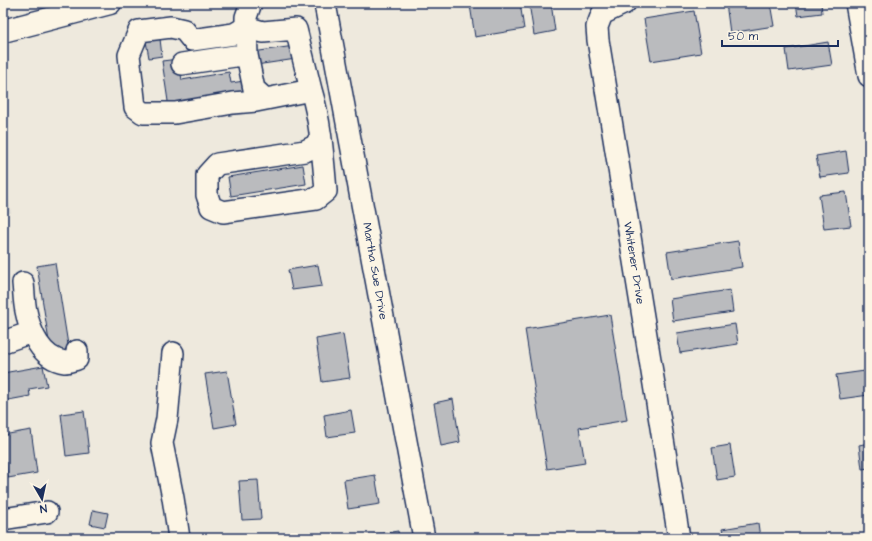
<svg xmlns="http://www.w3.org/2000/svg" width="872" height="541" font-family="'Architects Daughter',sans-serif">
<rect width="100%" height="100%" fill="#eee9dd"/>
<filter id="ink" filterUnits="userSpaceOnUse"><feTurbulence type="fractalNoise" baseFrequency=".025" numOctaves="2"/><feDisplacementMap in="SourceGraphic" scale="8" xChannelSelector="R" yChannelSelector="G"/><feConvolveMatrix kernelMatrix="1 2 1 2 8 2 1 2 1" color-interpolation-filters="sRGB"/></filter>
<g filter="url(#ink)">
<path fill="#dedbd4" d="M3 170 11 213 3 214Z"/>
<path fill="#babbbe" stroke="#1b2f5e" d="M484 3H520L524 29 475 37 470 5Z
M529 3H551L555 31 534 35Z
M726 3H770L774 26 730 33Z
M796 3H821L822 13 798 16Z
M694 11 701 53 651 61 644 19Z
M160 39 162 56 149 58 146 41Z
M828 42 832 65 789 71 786 49Z
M294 46 296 59 256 65 253 52Z
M178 59 182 80 229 72 231 83 244 81 247 95 169 108 162 61Z
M846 151 849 173 820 177 816 156Z
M303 165 306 184 231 196 228 177Z
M846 192 851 226 824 229 819 195Z
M738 241 742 267 671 279 667 252Z
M55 263 69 351 51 354 37 266Z
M318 265 322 286 292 290 288 270Z
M730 290 733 312 673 321 670 299Z
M610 315 627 420 579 428 585 463 547 469 525 329Z
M735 324 738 344 680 353 677 333Z
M343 334 350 378 322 382 316 339Z
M43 366 47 386 29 389 30 396 3 401V373Z
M227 371 236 424 214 428 205 374Z
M865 371 869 395 840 399 836 375Z
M453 399 460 442 441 446 434 403Z
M351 410 355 433 327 437 324 415Z
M84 411 89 453 66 456 61 414Z
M31 430 37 473 8 478 3 449V435Z
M869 443V468L862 469 859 445Z
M730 445 735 477 717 480 712 448Z
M375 475 380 504 348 509 344 480Z
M258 480 261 519 242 520 239 481Z
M93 510 108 513 105 527 90 524Z
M758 523 760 538H724L722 529Z
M398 531 399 538H366V536Z"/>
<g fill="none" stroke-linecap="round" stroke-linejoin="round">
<defs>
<path id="minor" d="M251 3 246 17V27L234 34 192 40 184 30 171 27 139 31 129 55 135 107 143 113H175L233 103 256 101 311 90C321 123 323 157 326 191L316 199 223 212 211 207 207 195V175L217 164 305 151 315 146 320 138
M625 3 602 14 597 27 598 40 679 538
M856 3 869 76
M325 4 424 538
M182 64 235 56 247 55
M265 99 254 89 247 55 246 27 263 32 296 29 311 90
M23 283C24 292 24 302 26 311 30 332 41 359 65 362 68 362 73 360 77 359V351
M3 342 32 332
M173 353 167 419 162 443 173 498 179 538
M3 519 47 512"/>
<path id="major" d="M3 31 110 3"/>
</defs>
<use href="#minor" stroke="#1b2f5e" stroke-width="24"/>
<use href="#major" stroke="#1b2f5e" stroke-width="25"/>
<use href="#minor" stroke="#fcf5e5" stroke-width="21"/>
<use href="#major" stroke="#fcf5e5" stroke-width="22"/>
</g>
</g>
<g text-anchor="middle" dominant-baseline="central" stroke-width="3" stroke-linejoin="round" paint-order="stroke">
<g font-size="12" fill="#1b2f5e" stroke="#fcf5e5">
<text transform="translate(634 263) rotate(81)">Whitener Drive</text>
<text transform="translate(375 271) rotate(80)">Martha Sue Drive</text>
</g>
</g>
<rect width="872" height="541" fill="none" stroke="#fcf5e5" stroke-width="16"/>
<rect x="8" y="8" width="856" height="525" fill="none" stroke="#1b2f5e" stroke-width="1.5" filter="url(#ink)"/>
<g transform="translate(42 499) rotate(171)" stroke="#fcf5e5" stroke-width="3" paint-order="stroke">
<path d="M0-3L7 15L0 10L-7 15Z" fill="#1b2f5e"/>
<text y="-6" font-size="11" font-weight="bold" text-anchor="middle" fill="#1b2f5e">N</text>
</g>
<path d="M722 40v6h116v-6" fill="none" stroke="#1b2f5e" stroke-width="2"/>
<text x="728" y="40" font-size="12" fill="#1b2f5e" stroke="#fcf5e5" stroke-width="3" paint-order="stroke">50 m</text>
</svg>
